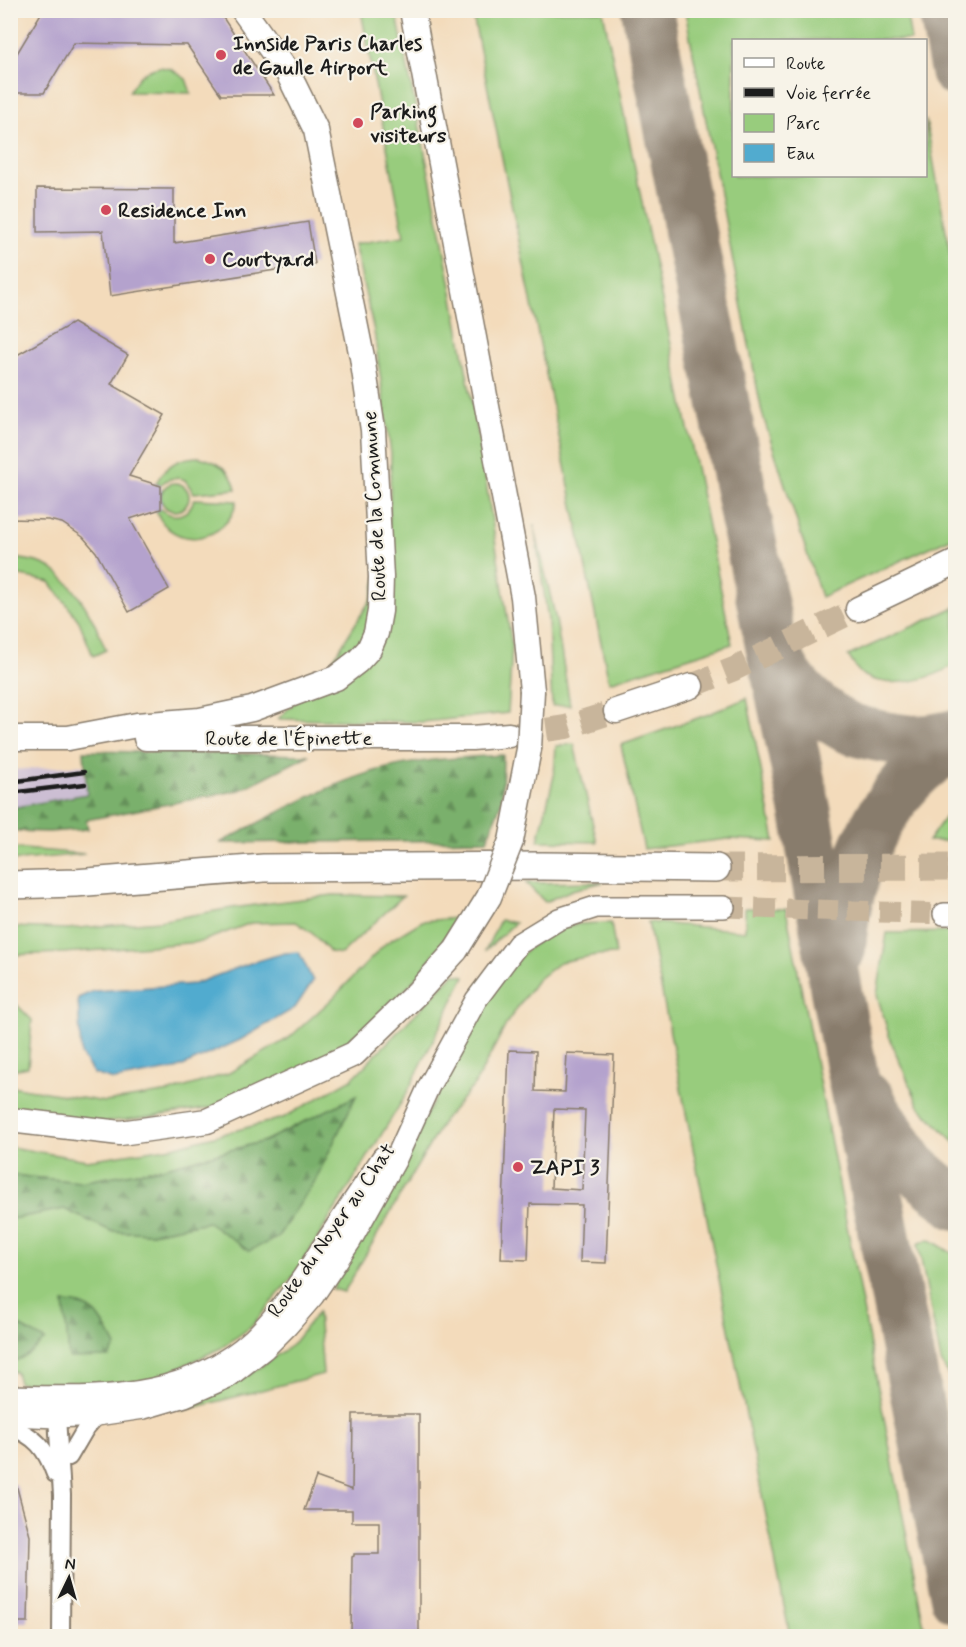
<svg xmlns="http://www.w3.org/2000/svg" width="966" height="1647" font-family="Mynerve,sans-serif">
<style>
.industrial{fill:#ccbed3}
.green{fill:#98cc7d;stroke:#5a744c;stroke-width:1.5}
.forest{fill:url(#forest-firs);stroke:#4b6644;stroke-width:1.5}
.water{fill:#51abcf;stroke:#366476;stroke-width:1.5}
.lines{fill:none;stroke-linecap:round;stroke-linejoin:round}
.taxiway{stroke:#887c6c;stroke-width:52}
.building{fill:#b4a2cd;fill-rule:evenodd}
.tertiary-tunnel{stroke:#c8b59b;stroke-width:21;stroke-dasharray:21 10;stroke-linecap:butt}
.secondary-tunnel{stroke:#c8b59b;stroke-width:24;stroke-dasharray:24 12;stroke-linecap:butt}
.primary-tunnel{stroke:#c8b59b;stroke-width:27;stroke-dasharray:27 14;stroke-linecap:butt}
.minor-casing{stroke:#887c6c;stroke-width:20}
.tertiary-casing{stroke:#887c6c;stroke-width:24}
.secondary-casing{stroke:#887c6c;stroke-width:27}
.primary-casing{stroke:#887c6c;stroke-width:30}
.minor{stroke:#fff;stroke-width:16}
.tertiary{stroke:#fff;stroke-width:21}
.secondary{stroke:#fff;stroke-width:24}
.primary{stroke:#fff;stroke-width:27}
.rail{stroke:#1c1c1c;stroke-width:4.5}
.secondary-bridge-casing{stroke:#887c6c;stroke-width:27;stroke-linecap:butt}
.secondary-bridge{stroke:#fff;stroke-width:24}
.poi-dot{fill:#d1495b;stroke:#f7f3e8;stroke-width:2}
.labels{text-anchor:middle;stroke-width:4.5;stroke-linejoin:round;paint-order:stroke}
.poi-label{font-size:21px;font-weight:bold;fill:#1c1c1c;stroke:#f7f3e8;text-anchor:start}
.street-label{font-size:21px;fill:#1c1c1c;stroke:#f7f3e8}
</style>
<defs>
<pattern id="forest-firs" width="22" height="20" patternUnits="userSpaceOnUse" patternTransform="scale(1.5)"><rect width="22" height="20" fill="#7ab06c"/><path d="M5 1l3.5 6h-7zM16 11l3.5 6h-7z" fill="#638e58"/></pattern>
</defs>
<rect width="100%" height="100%" fill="#f7f3e8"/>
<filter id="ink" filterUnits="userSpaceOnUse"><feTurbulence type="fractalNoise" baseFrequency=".0167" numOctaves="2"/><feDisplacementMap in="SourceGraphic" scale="12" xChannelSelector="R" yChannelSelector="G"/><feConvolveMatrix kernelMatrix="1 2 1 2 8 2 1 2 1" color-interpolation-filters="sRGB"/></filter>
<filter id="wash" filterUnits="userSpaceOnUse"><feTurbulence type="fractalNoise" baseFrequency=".008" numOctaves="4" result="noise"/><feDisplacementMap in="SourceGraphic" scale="24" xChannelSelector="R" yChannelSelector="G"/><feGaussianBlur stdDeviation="1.35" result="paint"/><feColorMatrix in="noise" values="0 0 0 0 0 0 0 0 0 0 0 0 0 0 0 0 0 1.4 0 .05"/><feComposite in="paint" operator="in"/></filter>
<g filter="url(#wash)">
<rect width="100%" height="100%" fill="#f3dbbb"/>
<polygon class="industrial" points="83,765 87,794 11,808 11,770"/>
<g class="green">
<polygon points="361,11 396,11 441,232 480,445 512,646 508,713 423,722 278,719 326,671 371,599 389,533 391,454 374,331 354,244 404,236"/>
<polygon points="472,11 603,11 732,644 609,682"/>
<polygon points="685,11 906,11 911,40 734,40 734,176 926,176 926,120 955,281 955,536 821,597 762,413"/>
<path d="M160,67l11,2 15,10 5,14 -62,-1c8,-15 14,-22 31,-25z"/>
<path d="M199,457c18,4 33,13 37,32l-42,4 -9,-13c-9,-4 -17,-2 -25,5l-4,-2c9,-17 23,-26 43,-26z"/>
<circle cx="175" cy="497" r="14"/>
<path d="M194,499l43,2c-9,41 -64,52 -81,10l5,-2c13,11 28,7 33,-10z"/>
<polygon points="534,525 556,620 570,705 552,706 548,620"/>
<path d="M11,558c13,1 34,4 44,13 25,19 40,51 51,79l-13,6 -14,-35 -29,-39 -39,-8z"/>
<path d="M955,607v57c-23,16 -65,26 -92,11 -6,-3 -10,-13 -15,-19z"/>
<polygon points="747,698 775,841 728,839 644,849 621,745 709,714"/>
<polygon points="574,744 597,842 538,841 554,776 556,746"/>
<polygon points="955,803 955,841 928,841"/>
<polygon points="11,848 85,854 11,861"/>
<polygon points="604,882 572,890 545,902 526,883"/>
<polygon points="333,895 403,896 341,954 330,952 313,934 296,922 251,923 200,942 64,953 11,955 11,927 67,929 159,921 232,908"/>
<polygon points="745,908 786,909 926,1636 790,1636 648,922 745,931"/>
<polygon points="456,918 446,938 417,977 387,1009 347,1042 272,1087 212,1108 143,1118 92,1123 11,1113 10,1086 105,1102 170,1092 229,1073 289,1038 331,1000 386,943 422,921"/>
<polygon points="500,920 515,923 485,951"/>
<path d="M611,923l5,31 -20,1 -36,7 -23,18 -29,41 -33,63 -31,36 -100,172 -11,-3 164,-306c22,-28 40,-48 77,-58 11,-3 25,-1 37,-2z"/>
<polygon points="955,932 956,932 955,1143 919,1106 891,1042 877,995 887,933"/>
<polygon points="454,974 465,976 406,1095 296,1273 251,1327 221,1348 155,1379 114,1387 19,1383 16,1372 11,1372 11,1219 64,1209 111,1231 151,1233 208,1222 277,1238 315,1181 355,1097 265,1141 162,1168 80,1182 11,1175 10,1147 87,1160 173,1147 283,1118 352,1079"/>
<polygon points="11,999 32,1020 28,1067 11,1070"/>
<polygon points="929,1239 955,1255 955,1377 949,1376 941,1362 918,1244"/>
<polygon points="318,1312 323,1374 181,1411 248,1375 292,1345"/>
</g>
<g class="forest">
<polygon points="84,751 309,755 240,790 86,820 88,829 49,832 11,831 11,808 87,794"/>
<path d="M503,755l-1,45 -15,40 -267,3c50,-26 101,-56 155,-72 42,-12 85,-13 128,-16z"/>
<polygon points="356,1096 315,1181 277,1238 249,1251 208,1222 151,1233 111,1231 64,1209 11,1219 11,1175 80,1182 162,1168 265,1141"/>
<path d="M64,1303c32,0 38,17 52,43l-7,11 -40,1z"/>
<path d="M10,1321l35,19c-10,8 -21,21 -34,21z"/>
</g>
<polygon class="water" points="299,952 313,981 295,1008 240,1040 176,1069 114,1080 94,1074 81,1055 78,998 94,991 194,984 253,962 285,953"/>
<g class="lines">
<g class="taxiway">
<polyline points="647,10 768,631 806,813 836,991 956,1597"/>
<polyline points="944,10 956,71"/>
<path d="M778,657c10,29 39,53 65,68 15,9 68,18 86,15 9,-1 18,-3 27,-5"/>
<path d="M840,949c5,-76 45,-170 116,-204"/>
<polyline points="870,1100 875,1111 912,1166 956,1204"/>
</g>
</g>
<g id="blocks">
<g class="building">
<polygon points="43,10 218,10 274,95 221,95 187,45 74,43 44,93 10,93 10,65"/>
<polygon points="37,188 174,189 174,243 308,222 315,264 110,296 103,231 37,232"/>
<polygon points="73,323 128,355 111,384 165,415 129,476 161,486 161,509 130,519 169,589 129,612 96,552 83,537 62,523 48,520 10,519 10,359"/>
<path d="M509,1050l27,1 -1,40 30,1 2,-39 47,2 -8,208 -26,-1 2,-57 -52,-1 -2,56 -27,-1zM554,1109l31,1 -3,80 -31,-2z"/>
<polygon points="353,1414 419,1414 419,1636 351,1636 352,1557 354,1556 354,1554 379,1554 379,1522 352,1522 352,1510 304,1510 316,1477 352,1490"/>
<polygon points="10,1484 16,1484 30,1536 28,1622 10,1622"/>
</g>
</g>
</g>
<g filter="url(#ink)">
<use href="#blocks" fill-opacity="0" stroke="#887c6c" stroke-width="1.5"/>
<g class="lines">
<polyline class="tertiary-tunnel" points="724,907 944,914"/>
<g class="secondary-tunnel">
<polyline points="691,686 734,669 858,609"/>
<polyline points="511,735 566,727 616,711"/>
</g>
<polyline class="primary-tunnel" points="716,868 956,867"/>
<g class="minor-casing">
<g id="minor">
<polyline points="58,1408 57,1417 62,1495 61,1636"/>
<path d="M10,1427c26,9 36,22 45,47"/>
<polyline points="69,1457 86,1428 97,1415"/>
</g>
</g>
<g class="tertiary-casing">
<g id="tertiary">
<polyline points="944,914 956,914"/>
<path d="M10,1396c47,1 96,3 142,-7 36,-7 74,-25 101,-50 27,-26 49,-59 69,-91 20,-30 41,-61 61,-91"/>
<polyline points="10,1415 57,1417 97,1415 144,1408 185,1396 228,1377 264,1349 287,1326 313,1296 351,1240 395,1161 429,1086 476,1000 518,944 559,919 596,907 724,907"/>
</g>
</g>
<g class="secondary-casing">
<g id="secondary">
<polyline points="412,10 523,597 532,691"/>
<polyline points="858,609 956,562"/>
<polyline points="616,711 691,686"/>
<polyline points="10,738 68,738 137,725 200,720 252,709 336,678 358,661 369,649 376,633 380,611 381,577 373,430 362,357 316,130 288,73 243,10"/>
<polyline points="146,738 472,738 509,735"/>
<polyline points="511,841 529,749"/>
<polyline points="10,1120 120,1133 207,1121 354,1054 418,992 456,950"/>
</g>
</g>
<g class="primary-casing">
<polyline id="primary" points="10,885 75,883 264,868 543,866 716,868"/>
</g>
<use href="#minor" class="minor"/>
<use href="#tertiary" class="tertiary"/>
<use href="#secondary" class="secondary"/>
<use href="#primary" class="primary"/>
<g class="rail">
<polyline points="10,782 84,772"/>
<polyline points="10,793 85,784"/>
</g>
<g class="secondary-bridge-casing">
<g id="secondary-bridge">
<polyline points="529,749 532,691"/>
<polyline points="456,950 489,897 511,841"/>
</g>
</g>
<use href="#secondary-bridge" class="secondary-bridge"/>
</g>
</g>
<g class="poi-dot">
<circle cx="221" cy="55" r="6"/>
<circle cx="358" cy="123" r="6"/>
<circle cx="106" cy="210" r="6"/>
<circle cx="210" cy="259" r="6"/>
<circle cx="518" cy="1167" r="6"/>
</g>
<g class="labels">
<g class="poi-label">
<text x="233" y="50">Innside Paris Charles<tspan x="233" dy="24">de Gaulle Airport</tspan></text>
<text x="370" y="118">Parking<tspan x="370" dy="24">visiteurs</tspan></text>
<text x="118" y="217">Residence Inn</text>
<text x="222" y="266">Courtyard</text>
<text x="530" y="1174">ZAPI 3</text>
</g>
<g class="street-label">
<text transform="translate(374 506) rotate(-93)" y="7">Route de la Commune</text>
<text x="289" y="745">Route de l'Épinette</text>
<text transform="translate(331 1230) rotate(-55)" y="7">Route du Noyer au Chat</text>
</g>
</g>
<rect width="966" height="1647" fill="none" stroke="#f7f3e8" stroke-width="36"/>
<rect x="732" y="39" width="195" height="138" fill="#f7f3e8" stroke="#9f9d96" stroke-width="1.5"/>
<rect x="744" y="58" width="30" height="9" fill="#ffffff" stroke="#9f9d96" stroke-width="1.5"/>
<text x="786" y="69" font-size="18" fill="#1c1c1c">Route</text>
<rect x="744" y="88" width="30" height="9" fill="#1c1c1c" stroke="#9f9d96" stroke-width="1.5"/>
<text x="786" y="99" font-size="18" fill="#1c1c1c">Voie ferrée</text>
<rect x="744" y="114" width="30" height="18" fill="#98cc7d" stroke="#9f9d96" stroke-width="1.5"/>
<text x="786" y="129" font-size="18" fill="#1c1c1c">Parc</text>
<rect x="744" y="144" width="30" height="18" fill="#51abcf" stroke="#9f9d96" stroke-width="1.5"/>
<text x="786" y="159" font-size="18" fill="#1c1c1c">Eau</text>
<g transform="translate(69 1578) rotate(5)" stroke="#f7f3e8" stroke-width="4.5" paint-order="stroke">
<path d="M0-4.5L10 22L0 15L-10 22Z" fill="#1c1c1c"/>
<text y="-9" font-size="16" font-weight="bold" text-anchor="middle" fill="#1c1c1c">N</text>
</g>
</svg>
